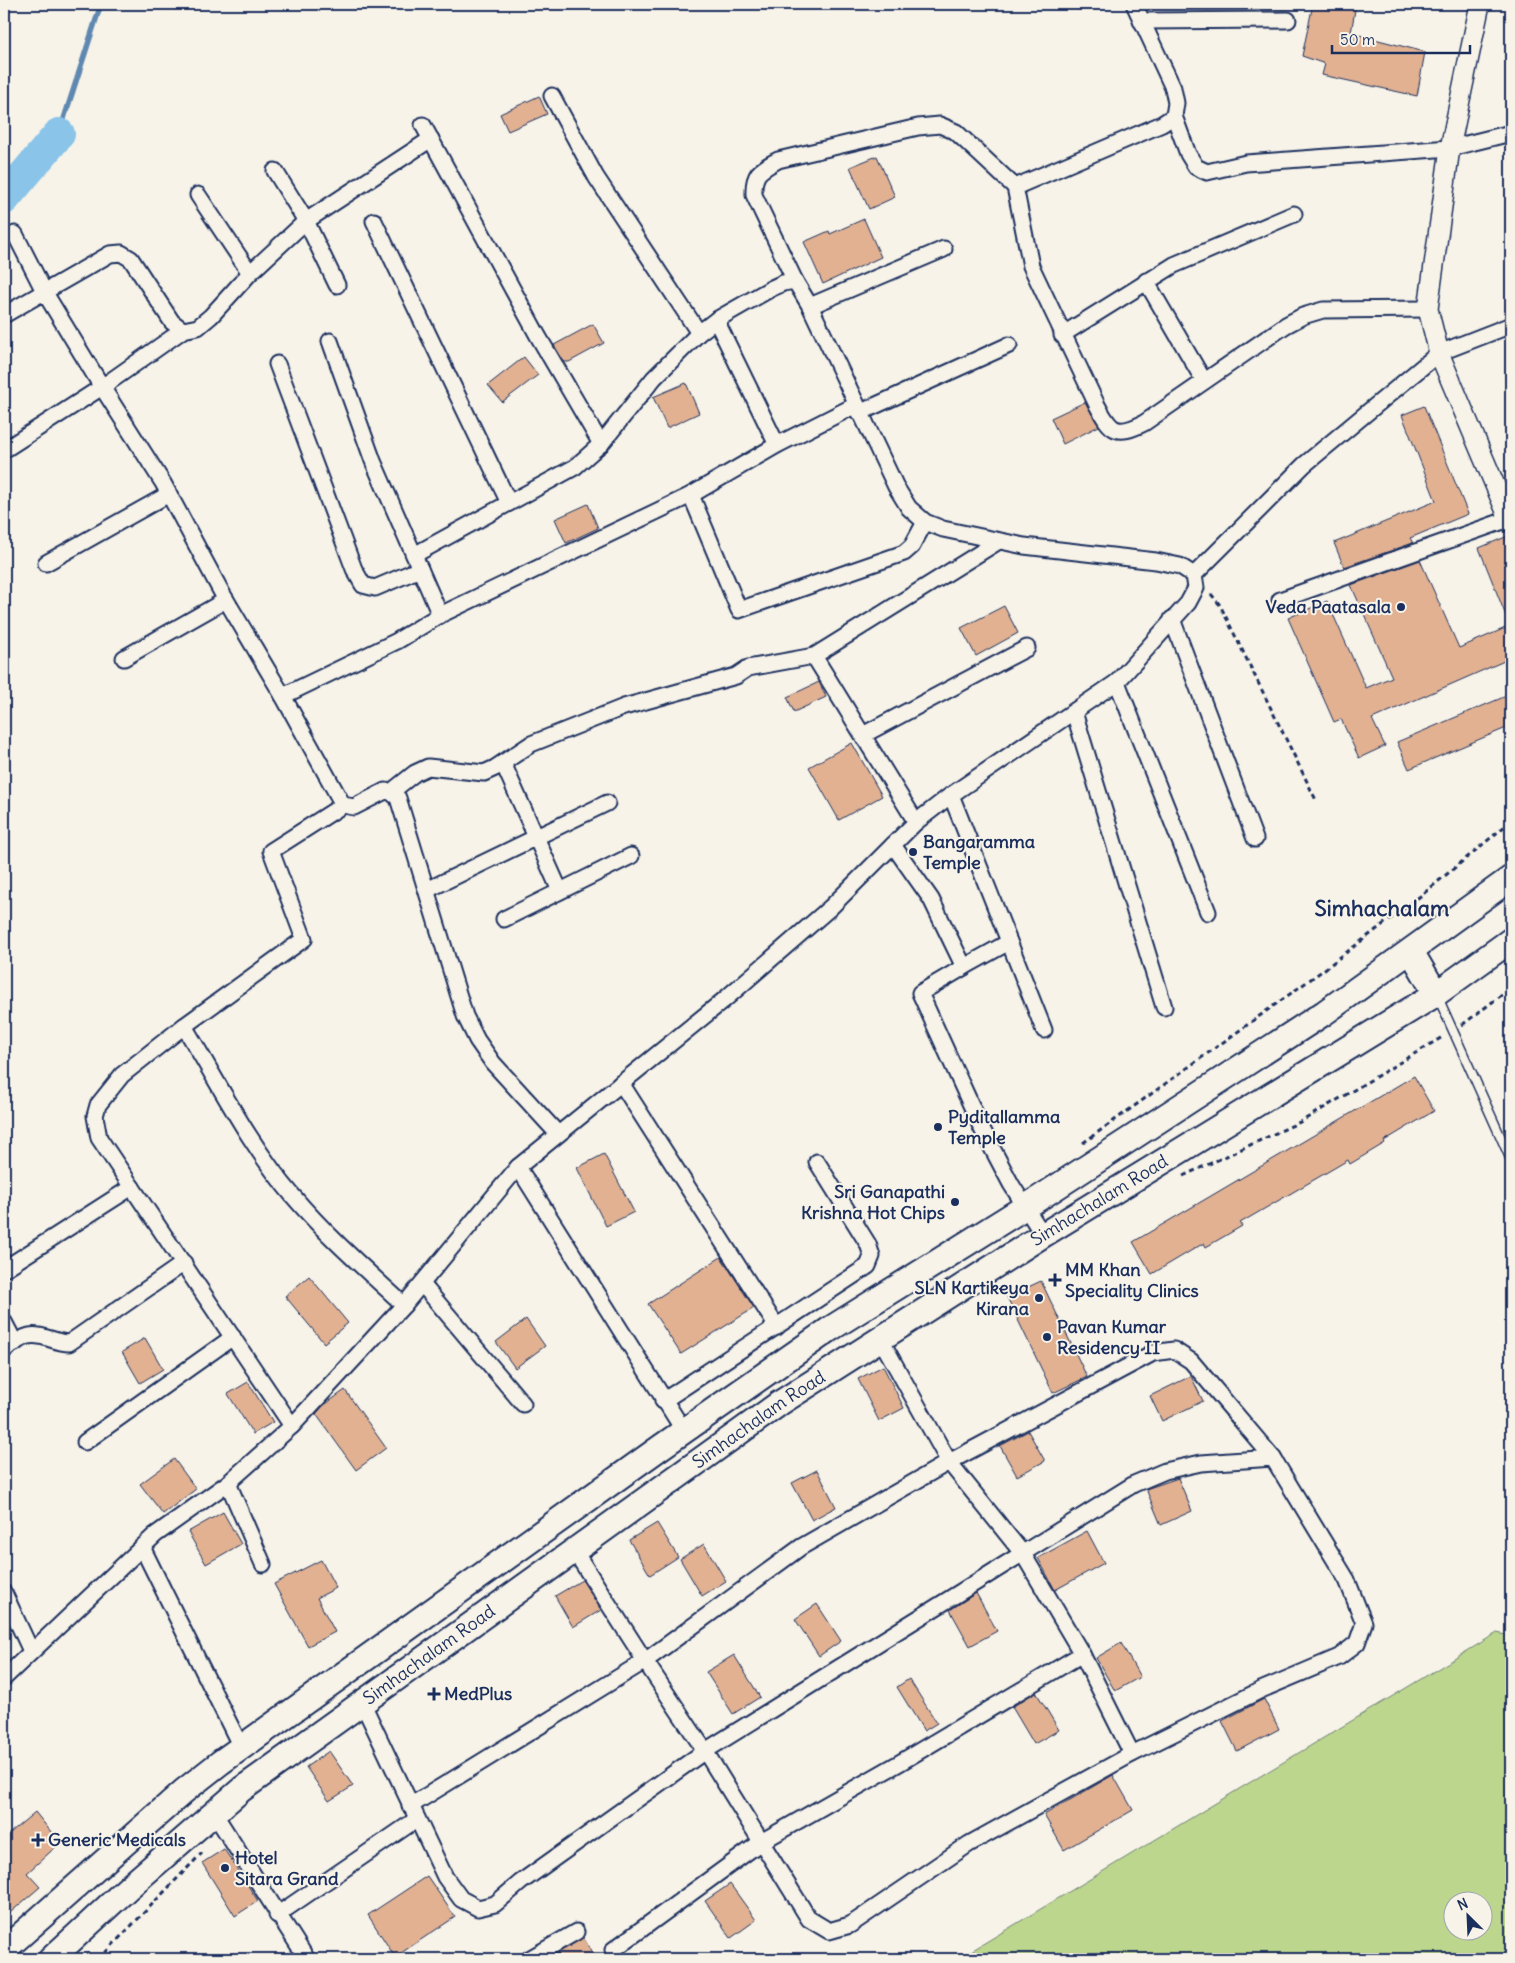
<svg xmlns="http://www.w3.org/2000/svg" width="1515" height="1963" font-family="Delius,sans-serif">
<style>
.green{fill:#bdd68d;stroke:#6c8276;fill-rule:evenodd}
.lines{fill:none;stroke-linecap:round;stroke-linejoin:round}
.stream{stroke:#5e88b1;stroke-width:5.5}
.river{stroke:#8ac4e9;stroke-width:32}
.building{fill:#e1b192;stroke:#1b2f5e}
.service-casing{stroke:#1b2f5e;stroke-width:11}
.minor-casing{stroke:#1b2f5e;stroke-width:19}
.tertiary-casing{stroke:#1b2f5e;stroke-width:22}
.primary-casing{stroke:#1b2f5e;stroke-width:28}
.path{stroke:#1b2f5e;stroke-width:3;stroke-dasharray:5 4;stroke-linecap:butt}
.service{stroke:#f7f3e8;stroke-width:8}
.minor{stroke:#f7f3e8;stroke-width:15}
.tertiary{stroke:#f7f3e8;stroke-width:19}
.primary{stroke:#f7f3e8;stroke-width:24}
.poi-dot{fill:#1b2f5e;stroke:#f7f3e8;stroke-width:2}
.labels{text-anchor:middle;stroke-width:4;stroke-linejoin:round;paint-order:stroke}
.poi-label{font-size:18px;font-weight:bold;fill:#1b2f5e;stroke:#f7f3e8;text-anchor:start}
.street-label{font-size:18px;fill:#1b2f5e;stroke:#f7f3e8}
.district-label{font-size:22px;font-weight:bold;fill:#1b2f5e;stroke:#f7f3e8}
</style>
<rect width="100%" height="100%" fill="#f7f3e8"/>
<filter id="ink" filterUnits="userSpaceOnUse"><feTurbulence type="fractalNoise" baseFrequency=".02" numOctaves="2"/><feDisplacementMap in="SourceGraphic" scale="10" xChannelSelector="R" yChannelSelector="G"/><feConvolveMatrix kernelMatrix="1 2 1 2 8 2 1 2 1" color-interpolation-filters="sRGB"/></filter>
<g filter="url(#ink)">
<path class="green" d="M1497,1633l14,3v323h-553zM1452,1900h30v30h-30z"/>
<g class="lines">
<polyline class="stream" points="59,134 101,4"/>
<polyline class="river" points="4,199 59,134"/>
</g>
<g class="building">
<polygon points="1313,4 1356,4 1351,33 1425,52 1417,96 1322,75 1325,64 1302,56"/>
<polygon points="539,96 547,114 508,131 500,114"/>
<polygon points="877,156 895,197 869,209 850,167"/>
<polygon points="864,219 881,257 823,284 804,242 829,231 830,234"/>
<polygon points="593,324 604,343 569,362 564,362 554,345"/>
<polygon points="524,357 538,375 502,402 488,385"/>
<polygon points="686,383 699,413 667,428 653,397"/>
<polygon points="1085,402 1099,426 1063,444 1051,418"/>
<polygon points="1424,406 1468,514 1410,538 1413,543 1344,567 1334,543 1436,501 1402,415"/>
<polygon points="588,504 598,528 566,543 555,519"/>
<polygon points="1508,536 1511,544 1511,658 1372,719 1385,746 1359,758 1341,719 1334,722 1288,618 1327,601 1366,688 1392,677 1351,585 1420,560 1459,648 1510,626 1479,548"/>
<polygon points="1004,606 1018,633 976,656 961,628"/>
<polygon points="819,682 826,697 794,712 787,697"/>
<polygon points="1511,694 1511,726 1409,769 1397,742"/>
<polygon points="852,743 882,796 839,820 809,767"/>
<polygon points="1414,1076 1434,1111 1384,1141 1385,1143 1350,1164 1348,1160 1240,1223 1242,1226 1206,1247 1204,1243 1152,1274 1133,1242"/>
<polygon points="604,1154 634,1212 606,1226 577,1168"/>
<polygon points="721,1257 754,1308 681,1354 648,1304"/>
<polygon points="309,1276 348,1323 324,1343 285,1296"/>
<polygon points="1041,1281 1087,1377 1053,1393 1007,1297"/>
<polygon points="526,1319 545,1346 515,1368 496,1342"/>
<polygon points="145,1338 163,1369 140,1383 122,1352"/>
<polygon points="883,1366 904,1408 879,1421 858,1379"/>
<polygon points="1191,1376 1203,1401 1162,1421 1150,1396"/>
<polygon points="248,1382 273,1422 253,1434 228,1394"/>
<polygon points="345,1390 386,1448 356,1470 316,1414 323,1406"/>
<polygon points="1028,1431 1045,1461 1017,1476 1000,1446"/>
<polygon points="174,1459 196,1489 163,1514 140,1484"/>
<polygon points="817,1470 836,1507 812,1520 792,1483"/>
<polygon points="1178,1478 1192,1511 1161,1525 1146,1489"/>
<polygon points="223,1512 241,1544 206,1564 188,1532"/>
<polygon points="657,1523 678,1557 650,1575 629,1540"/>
<polygon points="1087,1531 1104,1563 1055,1590 1038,1558"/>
<polygon points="704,1544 726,1581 702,1596 680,1559"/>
<polygon points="321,1560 336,1588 317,1598 335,1632 308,1646 274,1584"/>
<polygon points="582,1580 601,1610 573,1627 555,1596"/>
<polygon points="976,1593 997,1631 970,1646 950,1610"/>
<polygon points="817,1604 841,1641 819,1656 795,1619"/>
<polygon points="1121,1643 1140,1677 1115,1691 1096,1658"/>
<polygon points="734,1655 760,1697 733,1714 706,1672"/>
<polygon points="909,1679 937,1723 924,1731 897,1687"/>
<polygon points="1036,1692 1059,1730 1034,1744 1012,1707"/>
<polygon points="1264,1699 1279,1729 1237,1751 1222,1721"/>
<polygon points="329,1751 353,1786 329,1801 306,1767"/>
<polygon points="1113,1775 1133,1810 1064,1850 1044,1815"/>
<polygon points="35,1812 60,1843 27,1873 40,1887 4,1918 4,1838"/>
<polygon points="224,1849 258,1901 235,1916 202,1863"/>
<polygon points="427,1876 455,1917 395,1957 368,1915"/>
<polygon points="730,1884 756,1920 731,1938 705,1901"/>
<polygon points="583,1937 596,1959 561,1959 558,1953"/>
</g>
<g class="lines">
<g class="service-casing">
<polyline id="service" points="1437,995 1511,1160"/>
</g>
<g class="minor-casing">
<g id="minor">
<polyline points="1141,21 1288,20"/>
<polyline points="552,96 596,177 699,333"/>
<polyline points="1174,116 1188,154 1196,167 1207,172 1246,163 1450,148 1511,133"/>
<polyline points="423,125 538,336 601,444"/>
<polyline points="275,171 306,221 337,285"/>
<polyline points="1015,187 1162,124 1174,116 1176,103 1173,88 1134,4"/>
<polyline points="198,195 250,273"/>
<polyline points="374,221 509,503"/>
<polyline points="15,234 45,293 102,387 163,483 222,593 283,696"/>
<path d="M795,281l-41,-86c-1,-22 6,-25 24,-35l140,-33 22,-2 16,7 59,55 16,79 66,139c14,26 19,32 47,18l142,-98 17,-9 20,-6 105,-1"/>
<polyline points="1146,281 1204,381"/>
<polyline points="810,306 944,249"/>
<polyline points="4,315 110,254 121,253 131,259 172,322 183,330 198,327 211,316 250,273 306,221 431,139"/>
<polyline points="716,320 777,445"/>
<polyline points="1062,335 1174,265 1294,214"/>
<polyline points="330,341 373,461 414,555"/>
<polyline points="277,364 354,569 363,585 375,588 420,569"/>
<polyline points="859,413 1009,345"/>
<polyline points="4,450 102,387 183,330"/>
<polyline points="691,495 739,610 904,553 912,546 925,522"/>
<polyline points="46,563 169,494"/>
<polyline points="1194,575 1304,465 1439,353 1511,325"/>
<polyline points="1280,600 1509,519"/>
<polyline points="440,615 691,495 777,445 856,405"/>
<polyline points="1172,619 1255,839"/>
<polyline points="814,656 916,822"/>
<polyline points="124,658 226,600"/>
<polyline points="1117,682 1208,912"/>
<polyline points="1074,712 1164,1007"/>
<polyline points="863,735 1027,648"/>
<polyline points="503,763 560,891"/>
<polyline points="391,792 415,773 428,767 484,773 495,768 531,744 624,707 736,676 748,668 814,656 999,541"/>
<polyline points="951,795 1044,1030"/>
<polyline points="893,845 931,899 964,967 920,993 982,1129 1011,1184 1043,1235"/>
<polyline points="427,890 607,803"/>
<polyline points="504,919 631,856"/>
<polyline points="964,967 1009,942"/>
<path d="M184,1026c34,56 66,120 109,170 33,39 73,74 111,109"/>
<polyline points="621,1083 777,1327"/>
<polyline points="518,1167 684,1431"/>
<polyline points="4,1269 132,1187"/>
<polyline points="422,1284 523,1404"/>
<polyline points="4,1322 15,1343"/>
<path d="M4,1350c7,-5 16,-12 25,-14 13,-3 26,7 40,7l115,-80"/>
<polyline points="663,1401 868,1266 872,1256 868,1244 817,1162"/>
<polyline points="292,1426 99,1138 95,1116 98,1105 122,1075 184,1026 304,939 271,851 343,805"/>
<polyline points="85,1442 233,1337"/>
<polyline points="228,1483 263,1564"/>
<polyline points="142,1547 241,1747"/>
<polyline points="574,1550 645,1661 801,1547 949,1462 1153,1353 1174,1350 1191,1361 1273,1458"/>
<polyline points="4,1593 31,1651"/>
<polyline points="4,1678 155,1535 228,1483 292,1426 404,1305 518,1167 724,1000 831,907 916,822 951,795 1117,682 1188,603 1196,588 1194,575 1180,566 1156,561 1024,546 943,529 925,522 909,508 896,487 810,306 795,281 783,283 772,288 716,320 699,333 654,378 601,444 575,467 414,555 440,615 397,641 283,696 343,805 354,807 385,791 391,792 398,798 465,1016 477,1040 493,1063 558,1134"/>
<polyline points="362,1702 445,1877 461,1899 478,1908 495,1904 521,1882 705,1751 809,1919 829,1931 850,1925 969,1844 1132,1754 1082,1654 1023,1554 949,1462 880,1338"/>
<polyline points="410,1806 645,1661 705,1751 1134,1484 1165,1471 1201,1463 1273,1458 1347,1580 1364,1623 1357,1643 1339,1657 1261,1690 1132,1754"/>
<polyline points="214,1813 307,1959"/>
<polyline points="277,1915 417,1819"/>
<polyline points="613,1950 761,1842 901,1762 1082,1654"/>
<polyline points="529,1959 576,1932"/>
</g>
</g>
<g class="tertiary-casing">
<polyline id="tertiary" points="1480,4 1450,148 1428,309 1439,353 1511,523"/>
</g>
<g class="primary-casing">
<g id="primary">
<polyline points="1411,951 1436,994"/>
<polyline points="4,1950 184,1791 221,1762 661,1447 830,1329 1038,1199 1324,1013 1511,878"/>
<path id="s1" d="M51,1959l78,-72 113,-98 538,-386 263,-168 393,-241 75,-54"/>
</g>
</g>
<g class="path">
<polyline points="1211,594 1220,605 1316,800"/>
<polyline points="1462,1025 1511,988"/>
<polyline points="1083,1143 1322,971 1423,894 1511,821"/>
<polyline points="1183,1176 1302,1121 1444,1036"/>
<polyline points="99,1959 202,1853"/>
</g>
<use href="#service" class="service"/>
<use href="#minor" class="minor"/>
<use href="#tertiary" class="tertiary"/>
<use href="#primary" class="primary"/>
</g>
</g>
<g class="poi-dot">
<circle cx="1401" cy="607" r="5"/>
<circle cx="913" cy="852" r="5"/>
<circle cx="938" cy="1127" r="5"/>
<circle cx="955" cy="1202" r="5"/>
<path d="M1052.5 1272.5h5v5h5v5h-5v5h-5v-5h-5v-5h5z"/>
<circle cx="1039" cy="1298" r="5"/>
<circle cx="1047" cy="1337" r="5"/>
<path d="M431.5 1686.5h5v5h5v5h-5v5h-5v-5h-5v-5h5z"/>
<path d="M35.5 1832.5h5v5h5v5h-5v5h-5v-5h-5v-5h5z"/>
<circle cx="225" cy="1868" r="5"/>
</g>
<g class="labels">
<g class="poi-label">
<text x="1391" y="613" text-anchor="end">Veda Paatasala</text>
<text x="923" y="848">Bangaramma<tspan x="923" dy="21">Temple</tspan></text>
<text x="948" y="1123">Pyditallamma<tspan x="948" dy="21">Temple</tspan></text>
<text x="945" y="1198" text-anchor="end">Sri Ganapathi<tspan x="945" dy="21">Krishna Hot Chips</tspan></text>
<text x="1065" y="1276">MM Khan<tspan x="1065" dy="21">Speciality Clinics</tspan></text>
<text x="1029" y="1294" text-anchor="end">SLN Kartikeya<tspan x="1029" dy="21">Kirana</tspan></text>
<text x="1057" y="1333">Pavan Kumar<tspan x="1057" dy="21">Residency II</tspan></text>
<text x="444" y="1700">MedPlus</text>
<text x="48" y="1846">Generic Medicals</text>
<text x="235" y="1864">Hotel<tspan x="235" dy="21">Sitara Grand</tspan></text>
</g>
<g class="street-label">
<text dy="6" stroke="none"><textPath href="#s1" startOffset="1296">Simhachalam Road</textPath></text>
<text dy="6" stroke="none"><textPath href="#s1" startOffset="891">Simhachalam Road</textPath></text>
<text dy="6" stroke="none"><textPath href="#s1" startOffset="486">Simhachalam Road</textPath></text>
</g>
<g class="district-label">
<text x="1382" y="916">Simhachalam</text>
</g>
</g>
<rect width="1515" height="1963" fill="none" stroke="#f7f3e8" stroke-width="20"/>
<rect x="10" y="10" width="1495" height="1943" fill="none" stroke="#1b2f5e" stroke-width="2" filter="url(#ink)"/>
<g transform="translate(1468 1916) rotate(336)"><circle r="24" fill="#f7f3e8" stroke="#9fa5b1"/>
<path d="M0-4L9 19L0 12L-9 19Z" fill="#1b2f5e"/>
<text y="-8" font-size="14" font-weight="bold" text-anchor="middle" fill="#1b2f5e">N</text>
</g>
<path d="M1332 45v8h138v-8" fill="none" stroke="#1b2f5e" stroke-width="2.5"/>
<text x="1340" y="45" font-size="15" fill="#1b2f5e" stroke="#f7f3e8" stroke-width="4" paint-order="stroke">50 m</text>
</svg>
